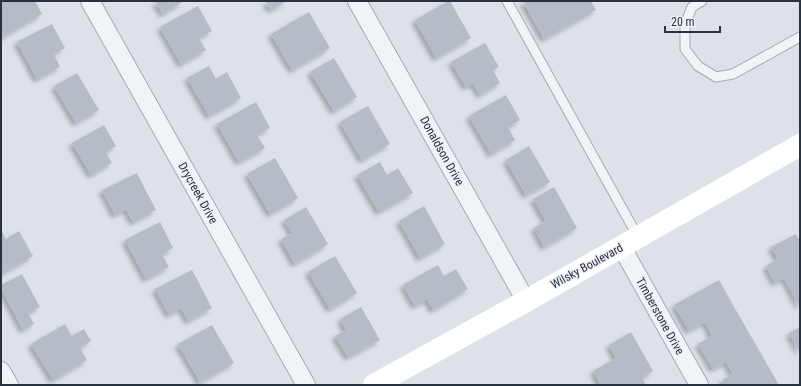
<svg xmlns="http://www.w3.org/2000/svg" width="801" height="386" font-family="'Roboto Condensed',sans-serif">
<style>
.building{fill:#b5bcc5;filter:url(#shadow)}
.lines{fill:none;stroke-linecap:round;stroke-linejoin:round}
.service-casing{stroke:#a3a9b2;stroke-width:11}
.minor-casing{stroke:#a3a9b2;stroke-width:20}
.service{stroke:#f1f3f6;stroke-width:9}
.minor{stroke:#f1f3f6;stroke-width:18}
.secondary{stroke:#fff;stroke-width:22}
.labels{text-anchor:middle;stroke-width:3;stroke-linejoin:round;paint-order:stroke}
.street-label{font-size:12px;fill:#273140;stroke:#eef1f6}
</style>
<defs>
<filter id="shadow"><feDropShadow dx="-3.5" dy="3.5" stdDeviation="2" flood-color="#0004"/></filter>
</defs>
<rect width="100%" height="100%" fill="#dee2e8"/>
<g class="building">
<polygon points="1,1 35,1 42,14 1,38"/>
<polygon points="155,1 184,1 163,14"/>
<polygon points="265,1 287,1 271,10"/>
<polygon points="448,1 450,1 471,38 436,58 415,20"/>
<polygon points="523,1 591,1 596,10 544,39"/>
<polygon points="198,6 212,31 199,38 206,50 181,64 160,27"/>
<polygon points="309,12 330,48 292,70 271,34"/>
<polygon points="52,24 65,48 54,54 60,67 37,79 17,42"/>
<polygon points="485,43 499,67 493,70 500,83 480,95 473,83 466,87 451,62"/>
<polygon points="334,58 357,97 334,111 310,72"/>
<polygon points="209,66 216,79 227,72 241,98 209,116 187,78"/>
<polygon points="77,73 99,110 76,123 54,86"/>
<polygon points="506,95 520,120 508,127 515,140 491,154 469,116"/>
<polygon points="256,102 270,128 257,135 265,148 239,162 217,124"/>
<polygon points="368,106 390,144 362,160 340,122"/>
<polygon points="104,125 116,146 106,152 112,163 91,175 72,143"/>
<polygon points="529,146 550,182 526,195 506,160"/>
<polygon points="275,158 298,198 270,214 247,174"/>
<polygon points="380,162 387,175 398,168 413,193 379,212 357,175"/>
<polygon points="137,173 156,210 133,222 126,209 115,215 102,190"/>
<polygon points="554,187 577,228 544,247 534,228 546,221 533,199"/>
<polygon points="424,206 445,244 420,258 399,221"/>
<polygon points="306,207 328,244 295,264 281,239 292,233 284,220"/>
<polygon points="160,222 173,248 162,254 169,267 146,279 125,240"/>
<polygon points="1,229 6,239 19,231 33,256 1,274"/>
<polygon points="796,234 800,241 800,308 784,278 775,283 766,266 778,259 771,247"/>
<polygon points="335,256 357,293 330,309 308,272"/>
<polygon points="438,265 444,276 456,269 468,289 433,310 427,299 415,306 403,285"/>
<polygon points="192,270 212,308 188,321 181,308 169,315 155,289"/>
<polygon points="22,274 40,307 28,313 34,324 23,330 1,288 1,285"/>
<polygon points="719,280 737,312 779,385 725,385 722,380 733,374 726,362 713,369 698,344 712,336 705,322 689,331 674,305"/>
<polygon points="361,307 380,340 348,357 335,336 346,330 340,319"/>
<polygon points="65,324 72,336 84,329 91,341 80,348 87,360 53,380 31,344"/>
<polygon points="212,325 234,363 200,382 178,344"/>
<polygon points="800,327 800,353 789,333"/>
<polygon points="631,332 653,371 642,378 646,385 601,385 593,371 616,358 609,345"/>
</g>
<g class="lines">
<g class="service-casing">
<g id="service">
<polyline points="507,1 638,237"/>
<polyline points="702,1 692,7 685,25 685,49 698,66 716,77 733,74 800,37"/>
</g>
</g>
<g class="minor-casing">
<g id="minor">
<polyline points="90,1 306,385"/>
<polyline points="357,1 526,301"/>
<polyline points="621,246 699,385"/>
<polyline points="1,371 9,385"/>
</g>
</g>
<use href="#service" class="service"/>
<use href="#minor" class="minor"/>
<polyline class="secondary" points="374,385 526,301 800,145"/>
</g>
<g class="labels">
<g class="street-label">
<text transform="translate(442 151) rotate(61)" y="4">Donaldson Drive</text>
<text transform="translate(198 193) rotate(61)" y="4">Drycreek Drive</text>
<text transform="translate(587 266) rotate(-29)" y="4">Wilsky Boulevard</text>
<text transform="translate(660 316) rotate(61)" y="4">Timberstone Drive</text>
</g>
</g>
<rect width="801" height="386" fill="none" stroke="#273140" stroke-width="4"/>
<path d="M665 26v6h55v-6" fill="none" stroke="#273140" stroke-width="2"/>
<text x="671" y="26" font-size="12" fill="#273140" stroke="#eef1f6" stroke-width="3" paint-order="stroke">20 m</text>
</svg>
